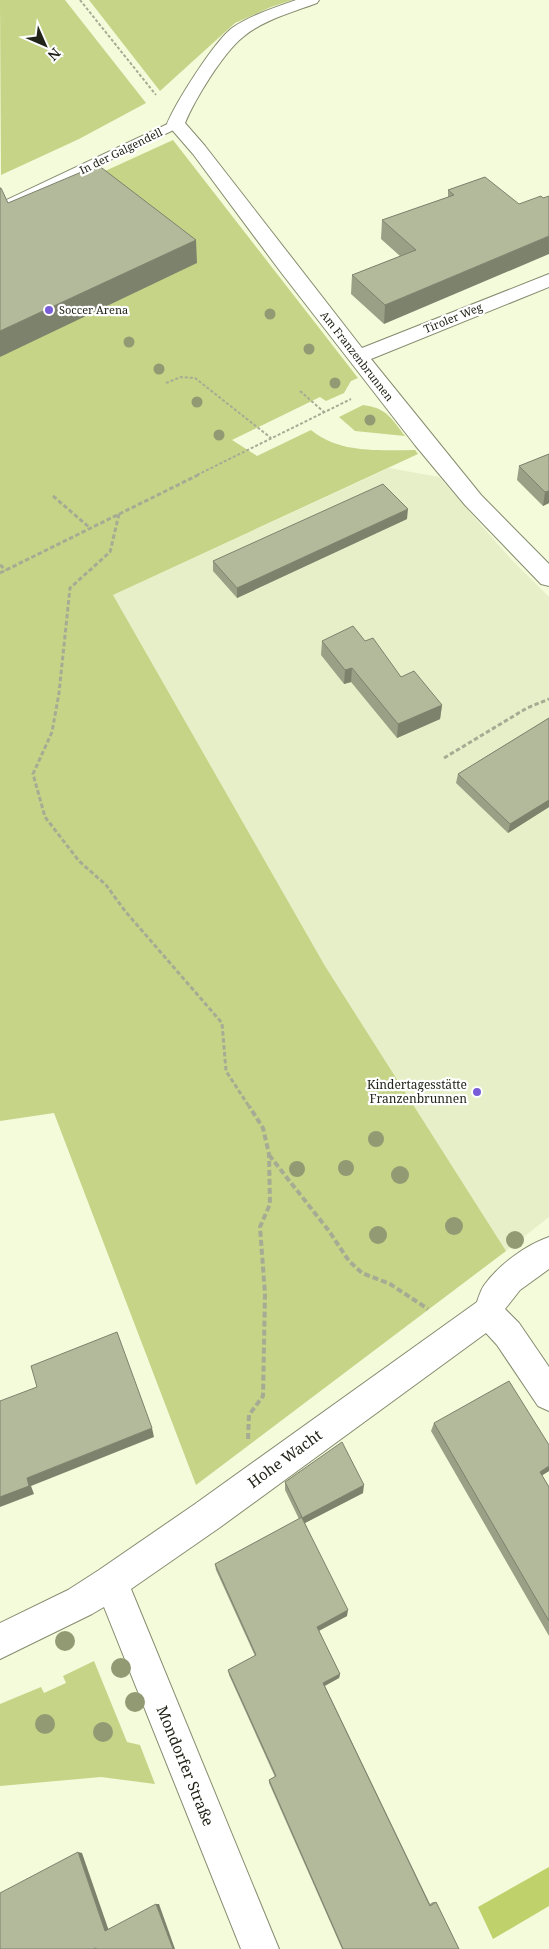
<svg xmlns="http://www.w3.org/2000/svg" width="549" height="1949" font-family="'Noto Serif',serif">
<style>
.built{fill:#e7efc8}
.green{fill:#c5d487}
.water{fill:#bfd16a}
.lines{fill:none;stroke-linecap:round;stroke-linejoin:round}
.lane-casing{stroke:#868c6f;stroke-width:2}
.street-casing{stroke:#868c6f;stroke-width:2}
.path-far2{stroke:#a6ac94;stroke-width:2;stroke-dasharray:3 2;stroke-linecap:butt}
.path-far1{stroke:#a6ac94;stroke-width:3;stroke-dasharray:4.5 2.5;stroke-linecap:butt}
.path{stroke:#a6ac94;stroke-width:4;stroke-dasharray:6 3;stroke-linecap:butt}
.lane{fill:#fff;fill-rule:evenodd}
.street{fill:#fff;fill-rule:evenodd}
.tree{fill:#929a74}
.wall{fill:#9aa086}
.shaded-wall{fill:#7d826d}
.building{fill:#b3ba9c;stroke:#7d826d}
.poi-dot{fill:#795cd7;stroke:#fff;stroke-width:2}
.labels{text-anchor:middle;stroke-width:4.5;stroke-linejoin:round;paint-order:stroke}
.far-street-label{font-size:11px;fill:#212418;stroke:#fff}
.far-poi-label{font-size:11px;fill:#212418;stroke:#fff;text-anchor:start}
.poi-label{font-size:12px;fill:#212418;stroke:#fff;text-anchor:end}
.near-street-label{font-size:15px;fill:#212418;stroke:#fff}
</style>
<rect width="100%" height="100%" fill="#f3fbdb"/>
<polygon class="built" points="389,468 439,477 509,557 549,597 549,1217 506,1251 325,966 113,595"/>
<g class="green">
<polygon points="0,0 65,0 146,103 79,139 1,175"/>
<polygon points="89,0 292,0 271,7 235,23 160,91"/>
<path d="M173,140l185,238 -7,3 -7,12 -18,8 -6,-4 -88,43 25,16 54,-26c29,24 69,20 104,20l3,4 -305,141 212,371 181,285 -310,234 -142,-372 -54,8v-902z"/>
<path d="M363,405c24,3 28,13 42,31l-50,-5 -16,-14z"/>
<polygon points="94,1661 127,1742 140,1745 155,1784 101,1777 0,1786 0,1704 41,1687 44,1693 66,1683 63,1676"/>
</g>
<polygon class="water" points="549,1867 549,1906 493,1939 478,1907"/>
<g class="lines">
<g class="lane-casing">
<polygon id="lane" points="176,120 182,124 180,127 0,212 0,203"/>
</g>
<g class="street-casing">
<g id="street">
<path d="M296,0h23l-2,3c-24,9 -54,17 -74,34 -20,16 -48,62 -58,86l20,23 157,202 187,-74v13l-178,72 110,136 68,69v22l-8,-2 -76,-79 -50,-60 -135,-174 -87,-117 -26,-30c9,-22 47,-82 65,-96 19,-13 42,-20 64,-28z"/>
<path d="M549,1237v32l-29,21 -15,19 14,14 30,44v44l-11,-5 -41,-61 -11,-12 -267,195 -88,61 148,360h-38l-137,-342 -12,7 -92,45v-36l68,-33 31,-20 96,-66 282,-202c2,-6 4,-13 8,-18 15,-20 41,-39 64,-47z"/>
</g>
</g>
<g class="path-far2">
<polyline points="80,0 156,95"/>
<polyline points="166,383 181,377 195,378 271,438"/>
<polyline points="300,391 324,412"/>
<polyline points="197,475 351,399"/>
</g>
<g class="path-far1">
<polyline points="53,496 90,528"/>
<polyline points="119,514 110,552 70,588 59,693 52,732 33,774 45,817 79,861 106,885 125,911 222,1023 226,1071 250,1108"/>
<polyline points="0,565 6,570"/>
<polyline points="0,573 200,474"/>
<polyline points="444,758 527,708 549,699"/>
</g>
<g class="path">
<polyline points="269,1155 329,1231 349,1261 362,1273 390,1284 428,1309"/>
<polyline points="248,1439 249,1415 263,1396 265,1294 260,1227 270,1204 269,1154 263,1128 249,1106"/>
</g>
<use href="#lane" class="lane"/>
<use href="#street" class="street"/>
</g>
<g class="tree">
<circle cx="270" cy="314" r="5.5"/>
<circle cx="129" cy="342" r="5.5"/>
<circle cx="309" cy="349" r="5.5"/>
<circle cx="159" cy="369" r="5.5"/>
<circle cx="335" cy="383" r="5.5"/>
<circle cx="197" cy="402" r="5.5"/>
<circle cx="370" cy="420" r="5.5"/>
<circle cx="219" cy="435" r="5.5"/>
<circle cx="376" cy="1139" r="8"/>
<circle cx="346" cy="1168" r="8"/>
<circle cx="297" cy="1169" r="8"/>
<circle cx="400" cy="1175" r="9"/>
<circle cx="454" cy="1226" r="9"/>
<circle cx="378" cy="1235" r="9"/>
<circle cx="515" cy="1240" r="9"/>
<circle cx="65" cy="1641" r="10"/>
<circle cx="121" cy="1668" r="10"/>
<circle cx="135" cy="1702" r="10"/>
<circle cx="45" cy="1724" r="10"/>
<circle cx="103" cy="1732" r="10"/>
</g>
<g class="wall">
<polygon points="485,177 384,324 351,294 352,275 400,256 381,239 382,220 448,197 448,190"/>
<polygon points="549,454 549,503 543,506 517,480 519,466"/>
<polygon points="407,519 237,598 213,571 213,561"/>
<polygon points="322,641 365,641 401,677 442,705 440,719 397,738 351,682 344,684 321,655"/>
<polygon points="549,718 549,807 508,833 456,783 458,774"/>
<polygon points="434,1423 549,1445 549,1471 542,1475 549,1487 549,1636 431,1431"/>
<polygon points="285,1482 363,1493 305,1523 347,1616 319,1631 340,1674 339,1678 325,1686 430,1904 433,1902 436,1902 459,1949 342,1949 269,1783 269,1780 275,1777 229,1675 228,1670 255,1656 216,1570 215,1564 299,1519 285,1490"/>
</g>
<g class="shaded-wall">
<polygon points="549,236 549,254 384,324 385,305"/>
<polygon points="196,240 197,263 0,357 0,331"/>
<polygon points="549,491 549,503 543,506 545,492"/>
<polygon points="408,509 407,519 237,598 237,588"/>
<polygon points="352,668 351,682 344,684 345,670"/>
<polygon points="442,705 440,719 397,738 398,724"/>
<polygon points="549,800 549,807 508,833 510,824"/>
<polygon points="152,1428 154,1437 31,1486 34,1494 0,1507 0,1497 27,1478"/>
<polygon points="549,1466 549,1471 535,1480 540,1472"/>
<polygon points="364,1485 363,1493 301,1525 302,1518"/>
<polygon points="348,1610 347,1616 316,1632 317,1627"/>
<polygon points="340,1674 339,1678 322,1687 323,1683"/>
<polygon points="78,1852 82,1853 109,1931 105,1931"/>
<polygon points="156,1904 159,1904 175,1949 173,1949"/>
</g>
<g class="building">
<polygon points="98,165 196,240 0,331 0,188 1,188 8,203"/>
<polygon points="485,177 519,204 541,196 543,198 549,196 549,236 385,305 352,275 416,250 382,220 454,195 448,190"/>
<polygon points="549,454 549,491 545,492 519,466"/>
<polygon points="383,484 408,509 237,588 213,561"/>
<polygon points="353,626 365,641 373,638 401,677 414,671 442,705 398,724 352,668 345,670 322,641"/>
<polygon points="549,718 549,800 510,824 458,774"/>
<polygon points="117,1332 152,1428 27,1478 29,1486 0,1497 0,1401 37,1387 31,1366"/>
<polygon points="509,1381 549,1445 549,1466 540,1472 549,1487 549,1621 434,1423"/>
<polygon points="342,1442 364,1485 302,1518 348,1610 317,1627 340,1674 323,1683 430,1906 436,1902 459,1949 343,1949 269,1780 276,1776 228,1670 256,1655 215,1564 302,1517 285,1482"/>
<polygon points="78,1852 105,1931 156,1904 173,1949 96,1949 96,1948 93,1949 0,1949 0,1893"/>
</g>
<g class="poi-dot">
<circle cx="49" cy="310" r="5"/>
<circle cx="477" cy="1092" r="5"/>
</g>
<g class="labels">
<g class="far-street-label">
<text transform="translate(121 151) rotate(-26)" y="4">In der Galgendell</text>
<text transform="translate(453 318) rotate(-22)" y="4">Tiroler Weg</text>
<text transform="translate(357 356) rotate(52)" y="4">Am Franzenbrunnen</text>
</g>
<g class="far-poi-label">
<text x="59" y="314">Soccer Arena</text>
</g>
<g class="poi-label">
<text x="467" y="1089">Kindertagesstätte<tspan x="467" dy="14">Franzenbrunnen</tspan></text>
</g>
<g class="near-street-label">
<text transform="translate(285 1459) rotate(-36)" y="5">Hohe Wacht</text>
<text transform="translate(185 1766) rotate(68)" y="5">Mondorfer Straße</text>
</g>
</g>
<g transform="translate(45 45) rotate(135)" stroke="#ffffff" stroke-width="4" paint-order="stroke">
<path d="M0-4L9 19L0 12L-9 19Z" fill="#212418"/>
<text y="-8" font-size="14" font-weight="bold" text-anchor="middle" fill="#212418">N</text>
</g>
</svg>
